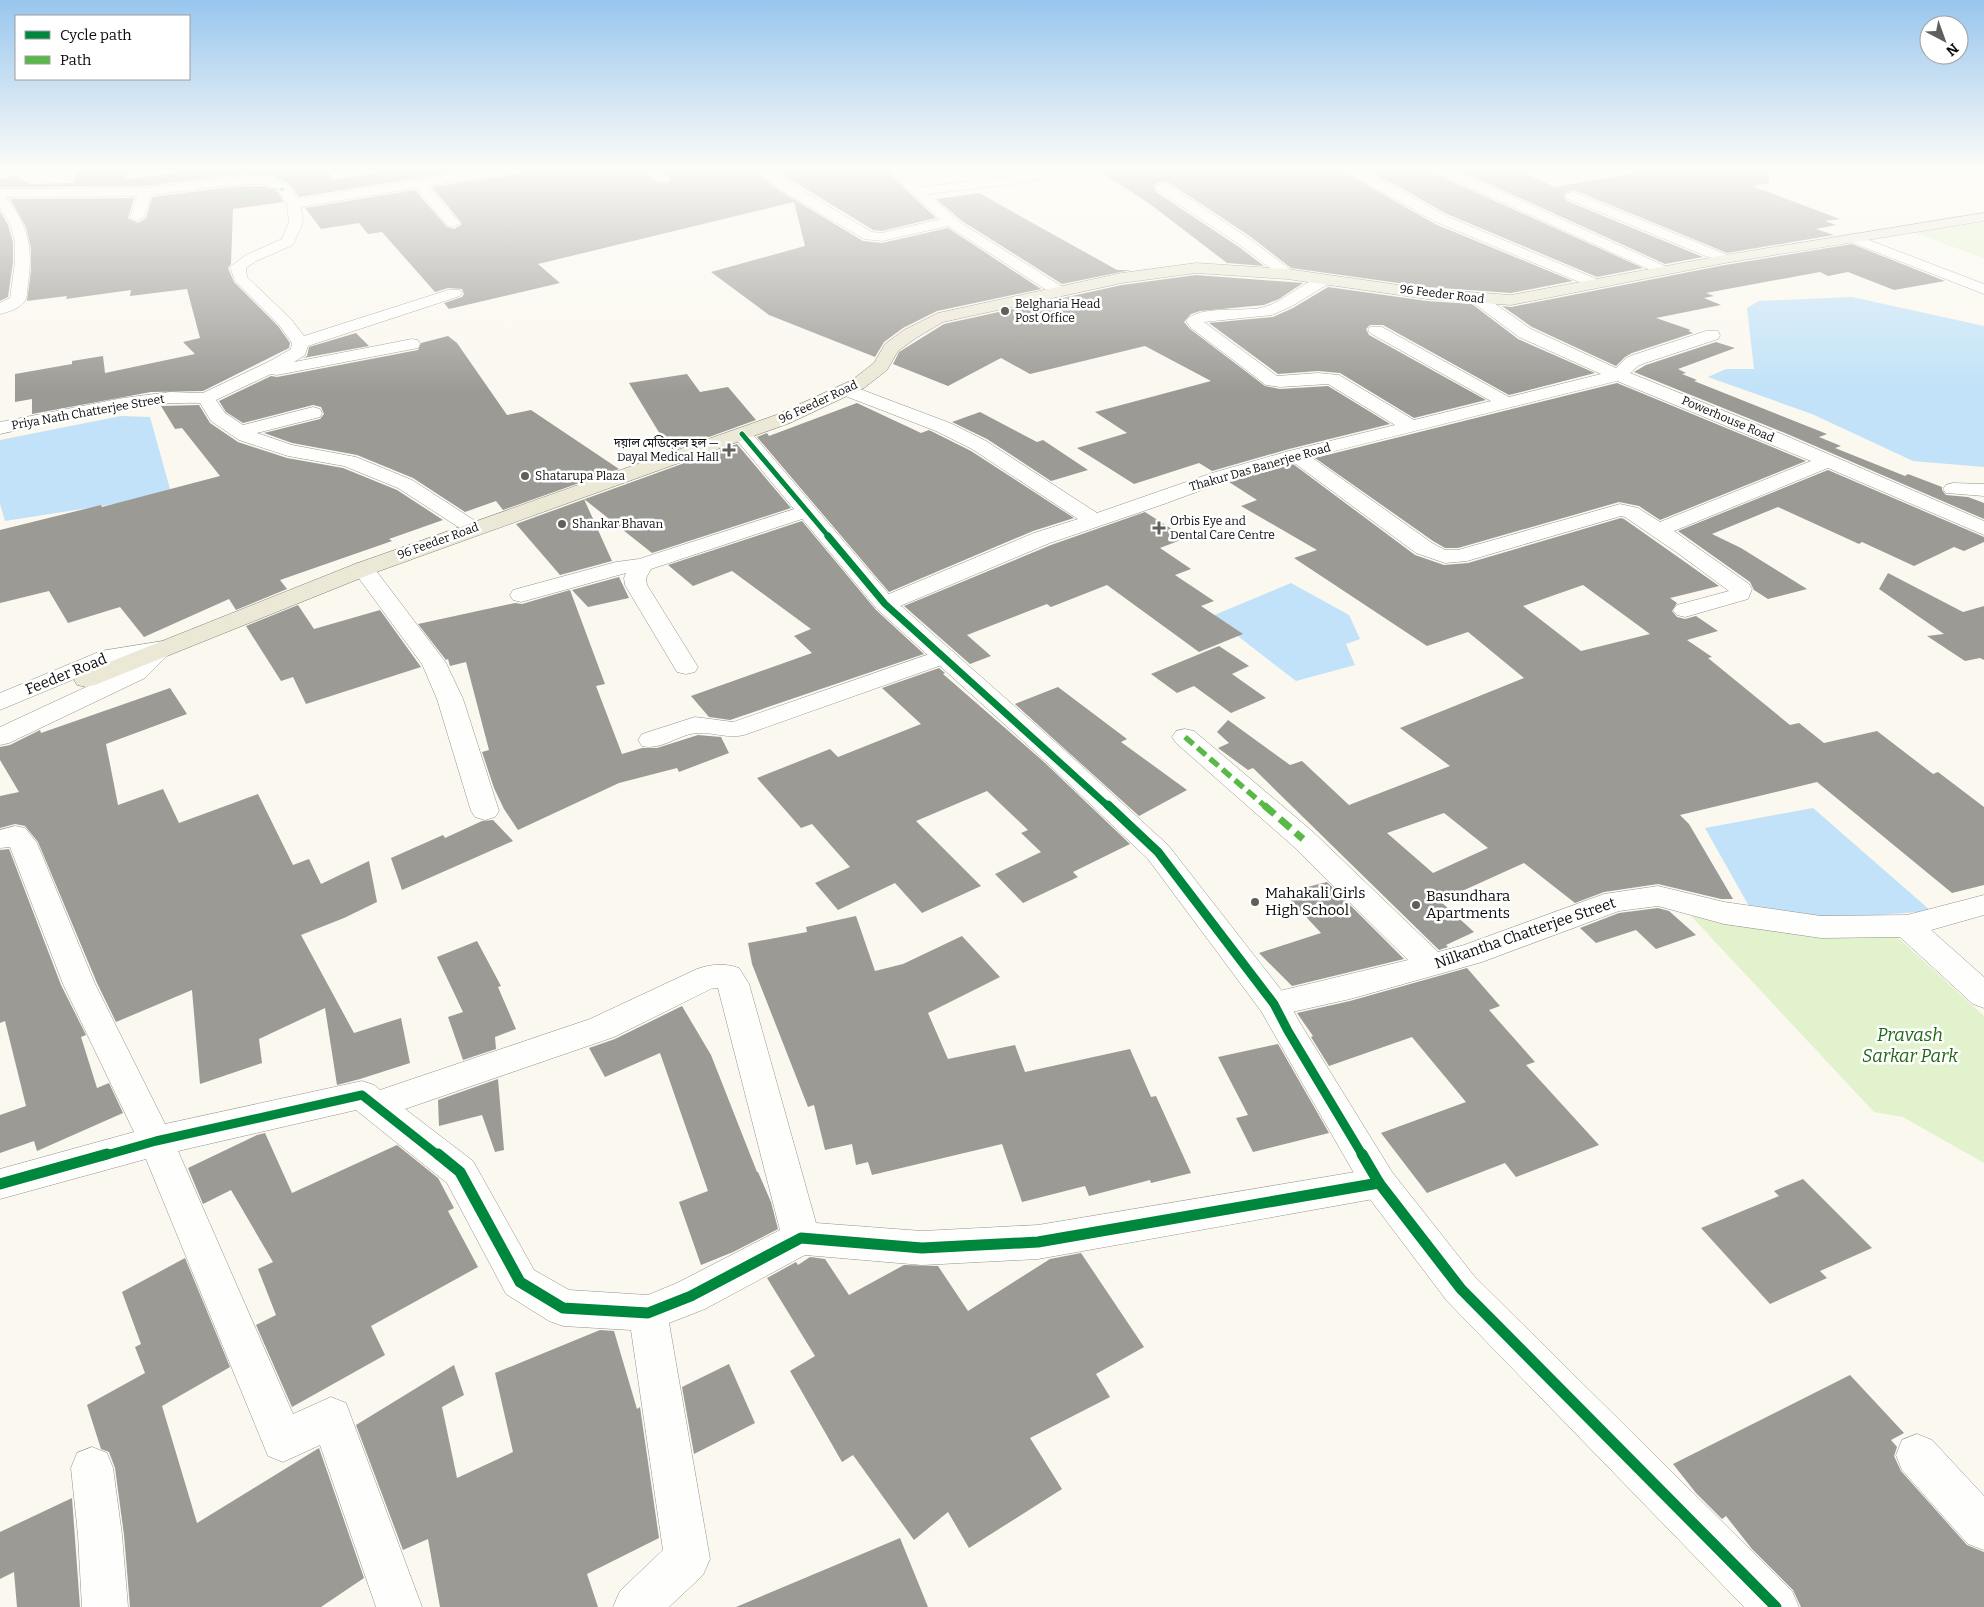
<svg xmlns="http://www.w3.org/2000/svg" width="1984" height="1607" font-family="Bitter,'Noto Sans Bengali',serif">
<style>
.green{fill:#e1f2cc}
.water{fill:#c1e2f8}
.building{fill:#9c9a95;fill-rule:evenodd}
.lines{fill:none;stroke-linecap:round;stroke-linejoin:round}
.minor-casing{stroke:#93928e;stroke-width:1}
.tertiary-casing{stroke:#93928e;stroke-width:1}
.primary-casing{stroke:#80807c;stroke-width:1}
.minor{fill:#fefefd;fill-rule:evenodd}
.tertiary{fill:#fefefd;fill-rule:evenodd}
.primary{fill:#ece8d6;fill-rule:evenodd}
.quiet-far2{stroke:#58b947;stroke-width:3;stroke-dasharray:7 3;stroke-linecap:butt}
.quiet-far1{stroke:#58b947;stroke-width:5.5;stroke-dasharray:11 5.5;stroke-linecap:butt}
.quiet{stroke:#58b947;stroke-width:7;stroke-dasharray:14 7;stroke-linecap:butt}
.cycleway-far3-casing{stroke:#fff;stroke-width:7}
.cycleway-far2-casing{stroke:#fff;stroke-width:9}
.cycleway-far1-casing{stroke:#fff;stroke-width:12}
.cycleway-casing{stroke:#fff;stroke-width:14}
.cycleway-far3{stroke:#00873e;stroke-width:5}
.cycleway-far2{stroke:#00873e;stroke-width:7}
.cycleway-far1{stroke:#00873e;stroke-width:9}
.cycleway{stroke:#00873e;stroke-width:11}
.poi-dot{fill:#5f5f5b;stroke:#fff;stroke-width:2}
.labels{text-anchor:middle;stroke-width:5;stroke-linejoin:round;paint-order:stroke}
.far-street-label{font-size:12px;fill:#0c0c0c;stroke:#fff}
.far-poi-label{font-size:12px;fill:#0c0c0c;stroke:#fff;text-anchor:start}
.street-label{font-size:15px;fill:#0c0c0c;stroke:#fff}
.poi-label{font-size:15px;fill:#0c0c0c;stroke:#fff;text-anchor:start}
.near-park-label{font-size:18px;font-style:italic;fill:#226916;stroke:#fff}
</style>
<rect width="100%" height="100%" fill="#faf8ef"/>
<g class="green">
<polygon points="1984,222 1984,258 1914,233"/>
<polygon points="1691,916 1820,936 1893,933 1984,1016 1984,1163 1903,1117 1874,1112"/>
</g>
<g class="water">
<polygon points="1852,297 1984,326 1984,467 1913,461 1812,414 1708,377 1726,369 1754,369 1747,308 1759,301"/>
<polygon points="121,416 150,417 170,489 133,501 5,521 0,504 0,440"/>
<polygon points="1291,583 1349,615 1360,639 1346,644 1355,665 1296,681 1212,616"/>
<polygon points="1813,808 1931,911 1759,924 1705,828"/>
</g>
<g class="building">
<polygon points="105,167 132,167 124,180 218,167 246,167 249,171 260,170 261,172 297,167 326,167 333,180 411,167 480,168 299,197 290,184 270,174 231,175 145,186 0,187 0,179 16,176 30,184 73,183 80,169"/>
<polygon points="539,167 640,167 657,183 668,183 670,179 659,167 758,167 756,171 758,174 780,191 863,241 882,243 948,228 1041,289 937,311 903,328 884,342 875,357 769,315 711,272 805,246 794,202 538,264 560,283 449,309 444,303 462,297 464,294 462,289 448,288 435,292 382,232 368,234 359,223 321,229 305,208 415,190 447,227 454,229 461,225 461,222 432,187 525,173 532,168"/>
<polygon points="794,167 882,167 936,218 882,231 873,230 780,173 790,172"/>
<polygon points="1093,167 1335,167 1435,224 1573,281 1511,293 1427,287 1291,268 1251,237 1168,182 1161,181 1154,185 1156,192 1239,247 1264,266 1227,263 1150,204"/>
<polygon points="1358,167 1428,167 1431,172 1643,268 1597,277 1447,214 1396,185"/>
<polygon points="1452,167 1510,167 1555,187 1668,167 1768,167 1769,183 1752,186 1840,219 1825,221 1836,225 1816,229 1834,235 1727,253 1574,190 1566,192 1564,197 1567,201 1703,257 1665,264"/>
<polygon points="266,186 278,193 284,202 233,209 231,264 228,268 234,282 278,326 290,343 289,348 203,391 151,392 32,414 32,399 15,402 15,374 72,364 72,361 103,356 105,373 195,354 183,342 200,338 187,289 130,296 131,290 66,299 67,296 27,301 31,271 31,248 26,227 10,199 134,198 128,218 138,223 146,218 152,197 231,187"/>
<polygon points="979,193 1117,270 1131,270 1062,284 962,221 936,199"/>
<polygon points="0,211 8,225 13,242 13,262 8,297 0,301"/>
<polygon points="1852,244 1945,281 1894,290 1848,272 1828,276 1820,272 1706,293 1714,296 1704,298 1721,305 1656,318 1691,330 1688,331 1693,333 1632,353 1625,357 1616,366 1532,327 1502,306 1511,307 1725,265"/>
<polygon points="1196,275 1303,283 1279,299 1264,305 1200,311 1191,314 1184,322 1190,329 1265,386 1280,389 1328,386 1390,424 1289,449 1212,471 1199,463 1134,484 1077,448 1127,433 1095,412 1211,381 1145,346 1030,374 1001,358 948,386 893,364 899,352 944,324 1122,285"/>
<polygon points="1328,287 1427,301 1472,304 1518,339 1595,373 1509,395 1383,325 1370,325 1366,329 1369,335 1486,400 1414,418 1340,373 1318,371 1278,374 1209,323 1273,317 1293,308"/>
<polygon points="356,333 369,346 303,358 307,356 309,347"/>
<polygon points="448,336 457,343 507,415 531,410 619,469 503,510 496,501 465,512 413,478 357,455 292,443 264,433 320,419 324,414 321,407 313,405 243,423 226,412 219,401 271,376 277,377 418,350 421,343"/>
<polygon points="1716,342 1735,348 1678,369 1686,373 1682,374 1697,380 1694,381 1827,434 1819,437 1841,446 1835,448 1905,476 1908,474 1942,487 1942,490 1946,495 1968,497 1984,503 1984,519 1785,433 1634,372 1646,365"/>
<polygon points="687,374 700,392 728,387 756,420 673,450 663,439 629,383"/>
<polygon points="1617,383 1806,461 1660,520 1639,506 1619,502 1458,548 1445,548 1433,541 1315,458"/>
<polygon points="857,403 921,433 929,430 971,451 1074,518 1033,531 889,592 757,437 767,433 769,436"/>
<polygon points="199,405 210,423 238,442 287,458 343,468 397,490 443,520 389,539 392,541 280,580 287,589 236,610 229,599 144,637 120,607 68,623 49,591 0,603 0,530 101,505 102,507 220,476 182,428 175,429 161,406"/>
<polygon points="980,412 1037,442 1043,440 1088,470 1051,481 987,439 952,422"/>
<polygon points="737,444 791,508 652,553 584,499 612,561 560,575 516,524"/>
<path d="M1293,464l122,91 29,10 24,-2 153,-45 3,1 95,67 -49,12 7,5 -5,8 5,6 8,2 11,-3 22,15 -31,9 25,17 -4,1 82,67 9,-2 25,20 53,-12 56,43 5,-2 46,35v78l-32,8 -135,-111 -137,33 9,9 44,75h-12l-63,-15 -54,8 -29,11 -51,-40 -84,38 34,31 -28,13 2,2 -9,3 -186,-182 -5,2 -30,-22 11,-5 -12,-11 11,-12 62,45 12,-4 47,44 101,-39 -50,-38 124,-50 -56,-46 -41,14 -133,-88 23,-8 -76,-44 16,-6 -28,-18zM1583,585l67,49 -69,17 -58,-45zM1444,813l44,35 -55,25 -46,-40z"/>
<polygon points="1828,470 1984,537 1984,542 1964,551 1954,547 1914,566 1862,542 1859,544 1778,507 1712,534 1741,548 1807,589 1768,599 1754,590 1750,582 1678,531"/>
<polygon points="1145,512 1186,538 1160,548 1191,569 1175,575 1214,601 1201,606 1243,634 1199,652 1107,585 1051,607 1047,604 967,635 991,656 970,664 904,606 1051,545"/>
<polygon points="802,521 876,610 924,654 730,720 709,717 691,696 812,653 794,636 811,629 732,571 693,586 668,565"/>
<polygon points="1888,573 1963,612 1984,606 1984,660 1980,658 1965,661 1927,636 1944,634 1879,589"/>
<polygon points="619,577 629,598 588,607 572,590"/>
<polygon points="570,590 605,684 596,686 622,754 642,748 657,748 698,735 721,737 729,753 679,772 677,768 619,783 518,830 504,809 494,788 482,752 489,750 466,662 450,666 448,659 446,660 418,624 515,603 522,604"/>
<polygon points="298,605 314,629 380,610 421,667 306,704 293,677 281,681 246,626"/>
<polygon points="1219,646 1249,666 1232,674 1266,698 1231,713 1194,686 1177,693 1151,674"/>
<polygon points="939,668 945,673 943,674 1044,762 1130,844 1073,872 1078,877 1023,903 995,874 1041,852 1021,833 1028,830 987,791 916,821 981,886 922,913 895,883 838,910 815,883 850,867 812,824 801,828 757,778 830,749 838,757 921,724 882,688"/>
<polygon points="1058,687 1127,739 1121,742 1187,790 1139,816 1015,704"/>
<polygon points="170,688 187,714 106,744 118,805 163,789 179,823 258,794 293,865 309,859 321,884 369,861 377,902 344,918 301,935 354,1033 401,1018 410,1063 360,1079 337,1085 325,1008 259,1039 262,1063 200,1084 192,990 116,1022 97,983 38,842 25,826 15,824 0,828 0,796 19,792 0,760 0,747 10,745 40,730 41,733"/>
<polygon points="493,820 513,841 402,890 391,858 443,835 445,838 482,821"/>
<polygon points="9,849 61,985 86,1035 81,1037 97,1088 109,1083 123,1113 37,1151 34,1141 0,1153 0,1115 26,1106 5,1021 0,1023 0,850"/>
<polygon points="1327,882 1404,959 1292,986 1259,953 1321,933 1284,893"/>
<polygon points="1658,908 1669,911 1696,935 1656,949 1636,930 1596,943 1580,928 1619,913"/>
<polygon points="856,916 875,971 903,964 962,936 1000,977 928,1013 948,1059 1015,1045 1025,1072 1130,1049 1151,1097 1156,1096 1191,1173 1151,1183 1150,1180 1089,1196 1085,1186 1022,1202 1002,1144 872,1175 868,1162 856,1165 852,1144 825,1150 814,1105 808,1107 752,964 748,943 807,932 806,927"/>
<polygon points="477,941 501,986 498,987 516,1029 495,1037 496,1049 463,1060 448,1017 463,1012 437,957"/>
<polygon points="1467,968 1500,1006 1489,1010 1535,1062 1526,1065 1599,1145 1516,1177 1505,1163 1427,1193 1381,1133 1466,1102 1412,1037 1329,1066 1311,1037 1313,1036 1297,1013 1350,1001"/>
<polygon points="682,1006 711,1055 757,1172 758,1172 771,1202 778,1229 733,1252 701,1265 679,1202 708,1191 660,1053 605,1077 589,1048 615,1039"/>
<polygon points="1278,1044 1329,1133 1253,1152 1236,1118 1248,1115 1218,1057"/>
<polygon points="498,1079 504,1150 495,1152 482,1115 439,1126 438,1100"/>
<polygon points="265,1133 292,1193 397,1145 438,1178 454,1208 448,1211 478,1267 371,1326 385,1355 292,1407 256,1325 276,1315 258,1269 273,1262 231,1190 203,1204 188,1168 257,1135"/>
<polygon points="1803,1179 1872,1248 1820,1271 1827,1278 1770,1304 1701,1228 1779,1196 1774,1191"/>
<polygon points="1081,1253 1144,1347 1096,1374 1110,1397 1030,1438 1062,1489 969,1548 948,1512 914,1540 853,1455 842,1462 790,1371 815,1356 767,1278 796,1262 798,1265 810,1257 825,1259 849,1295 904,1265 938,1266 968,1311 1050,1259"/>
<polygon points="185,1258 230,1367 162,1406 197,1523 319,1448 364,1578 321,1607 130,1607 124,1535 115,1468 109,1452 101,1449 87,1405 145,1373 135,1347 141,1344 122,1292"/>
<polygon points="600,1330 614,1331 637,1409 640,1407 659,1538 587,1574 598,1607 440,1607 428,1539 403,1550 356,1425 454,1365 464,1395 442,1407 457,1478 513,1452 495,1373"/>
<polygon points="729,1364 755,1423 694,1454 682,1387"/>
<polygon points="1850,1375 1904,1433 1891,1440 1897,1447 1894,1456 1901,1471 1967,1545 1984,1552 1984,1607 1801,1607 1793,1590 1752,1549 1726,1516 1722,1519 1696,1493 1673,1464"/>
<polygon points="72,1498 80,1607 17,1607 14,1572 0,1579 0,1532"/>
<polygon points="900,1538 928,1607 736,1607"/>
</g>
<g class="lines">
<g class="minor-casing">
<g id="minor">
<path d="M500,167h31l-6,4 -97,15 32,37 -7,4 -5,-1 -32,-38 -115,19 2,15 -10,23 -37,16 -10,7 1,9 44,42 13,17 144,-46h12l2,3 -2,3 -152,50 -3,9 -11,7 118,-23 6,1 2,4 -2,4 -141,27 -6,-1 -55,26 9,13 18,12 70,-18 7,2 2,4 -2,4 -63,16 35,12 64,12 56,23 68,44 4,4 -4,4 -7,2 -7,-2 -68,-44 -54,-22 -56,-10 -49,-16 -28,-19 -11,-18c-67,-2 -134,17 -200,31v-12l123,-24 47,-6 33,1 67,-32 21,-12 1,-6 -13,-18 -44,-44 -5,-14 16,-12 36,-16 7,-17 -2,-18 -8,-12 -12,-8 -36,1 -80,10 -7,22 -7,4 -7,-4 7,-21 -131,1c23,30 27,50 22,87 -1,5 0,14 -4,18 -5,7 -16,10 -24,12v-11l10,-5 5,-36v-20l-5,-18 -10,-17v-18l145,-1 86,-11 39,-1 19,10 9,13z"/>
<polygon points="642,167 656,167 668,178 667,181 657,181"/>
<polygon points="760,167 792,167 790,170 775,172 791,184 872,232 882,233 940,219 884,167 898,167 920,187 1012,176 1061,167 1088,167 1082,171 1012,184 928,194 961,223 1066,289 1068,292 1066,295 1054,295 948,226 882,241 864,239 781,190 759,173 758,170"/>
<polygon points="1337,167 1353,167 1395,187 1446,216 1599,280 1602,283 1599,286 1589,286 1436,222"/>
<polygon points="1430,167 1447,167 1667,267 1670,270 1667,273 1657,273 1432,170"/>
<polygon points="1162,183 1167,184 1250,239 1292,271 1295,274 1292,277 1282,277 1240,245 1157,190 1155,187"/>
<polygon points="1573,192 1730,256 1732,259 1730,262 1720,262 1568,199 1566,196 1568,193"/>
<polygon points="1853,234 1984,284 1984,294 1848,241 1846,238 1848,235"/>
<path d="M1325,275l5,2 3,3 -3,3 -38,23 -20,9 -68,7 73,54 41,-3 21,2 75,45 77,-19 -121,-68 -2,-3 2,-3h12l127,70 92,-23 -82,-37 -47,-35 -2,-3 2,-3h12l47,33 85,39 10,-10 7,-3 73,-24h12l2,4 -2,4 -73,24 -7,3 -8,7 154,62 200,86v14l-156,-67 -154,63 75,53 3,5 -4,10 -63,18 -8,-2 -4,-5 4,-5 52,-14 -50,-37 -54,-37 -4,-1 -154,45 -22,2 -29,-10 -123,-91 -67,19 -62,23 -114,39 -157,66 -8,2 -8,-2 -3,-5 3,-5 157,-66 44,-14 -106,-70 -36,-18 -96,-37 -3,-4 3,-4 6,-1 6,1 98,37 36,18 111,72 115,-40 77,-22 106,-26 -67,-41 -48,3 -14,-2 -75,-57 -5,-7c12,-17 59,-8 78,-14 22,-6 39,-26 61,-32zM1617,381l194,80 -151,61 -22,-14 -18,-4 -162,46h-13l-13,-7 -121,-86z"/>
<polygon points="1953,483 1984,484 1984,496 1946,493 1943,489 1946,485"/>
<polygon points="807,505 814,507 817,511 814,515 651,569 646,578 647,585 698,667 695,672 686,674 677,672 674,667 625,585 624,578 626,573 521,602 513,600 510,595 513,590 616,562 639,559"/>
<polygon points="363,562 371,564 446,663 463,699 499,811 495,817 485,820 475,817 471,811 437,699 422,664 352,569 355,564"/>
<polygon points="163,641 171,643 175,648 145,678 9,743 0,745 0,727 127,668 137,659 115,662 0,710 0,693 101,651"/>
<path d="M944,649l9,2 3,5 -3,5 -209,74c-16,4 -30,-3 -46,-2 -20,1 -36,18 -56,13l-4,-6 4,-6 53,-17 38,5z"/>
<polygon points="1185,729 1194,731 1313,832 1438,952 1464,945 1604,894 1658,886 1724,902 1821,916 1907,915 1984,895 1984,915 1931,930 1984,977 1984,1008 1973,1004 1900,937 1821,938 1724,924 1658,906 1619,911 1482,962 1350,999 1274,1016 1263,1013 1258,1004 1263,995 1408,960 1293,846 1176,743 1172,737 1176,731"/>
<path d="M15,826l10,2 12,15 58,141 70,140 197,-43 12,4 6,5 210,-71 107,-50c14,-5 28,-6 42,-1l10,16 67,239 106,8 116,-6 341,-57 13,4 5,11 -5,11 -13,4 -341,61 -116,6 -117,-10 -100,54 -36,14 41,236 -7,16 -34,32h-56l7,-16 43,-41 -32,-220 -68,-4 -14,-5 -43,-27 -59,-111 -91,-73 -178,41 115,263 38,-17 15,6 76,204h-46l-56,-162 -37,17 -15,-6 -122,-297 -146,40v-30l134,-37 -71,-148 -53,-137 -10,1v-18zM713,988h5l62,242 -103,53 -29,12 -79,-5 -35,-20 -61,-109 -68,-52 209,-72z"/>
<polygon points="1917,1434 1932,1440 1984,1496 1984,1550 1968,1544 1902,1470 1896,1455 1902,1440"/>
<polygon points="92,1447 107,1453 113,1468 122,1535 128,1607 82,1607 78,1535 71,1468 77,1453"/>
</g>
</g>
<g class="tertiary-casing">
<polygon id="tertiary" points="742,428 749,430 893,599 1063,749 1168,845 1285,995 1300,1023 1392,1172 1475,1277 1792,1591 1799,1607 1744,1607 1447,1301 1366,1194 1261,1011 1148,859 1045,761 877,609 735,438 733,434 735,430"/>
</g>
<g class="primary-casing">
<polygon id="primary" points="1984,213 1984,221 1725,263 1511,305 1427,299 1287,279 1196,273 1122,283 943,322 916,338 898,351 887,370 864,388 790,423 371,574 95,685 86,687 77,685 74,680 77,675 355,564 776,415 852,380 874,363 885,344 904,330 938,313 1122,273 1196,263 1287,269 1427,289 1511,295 1725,255"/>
</g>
<use href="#minor" class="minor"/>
<use href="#tertiary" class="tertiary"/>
<use href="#primary" class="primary"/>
<polyline class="quiet-far2" points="230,195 284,189"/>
<polyline class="quiet-far1" points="1185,737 1266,807"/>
<polyline class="quiet" points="1264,805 1303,839"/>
<g class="cycleway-far3-casing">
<polyline id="cycleway-far3" points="742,434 829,537"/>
</g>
<g class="cycleway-far2-casing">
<polyline id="cycleway-far2" points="828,536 885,604 1109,807"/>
</g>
<g class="cycleway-far1-casing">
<g id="cycleway-far1">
<polyline points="1108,805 1158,852 1274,1004 1288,1031 1363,1156"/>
<polyline points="103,1156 156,1141 362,1095 439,1156"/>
</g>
</g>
<g class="cycleway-casing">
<g id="cycleway">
<polyline points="438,1154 460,1172 520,1282 563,1308 648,1313 691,1296 801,1238 922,1248 1038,1242 1379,1183"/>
<polyline points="1362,1154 1379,1183 1461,1289 1776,1607"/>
<polyline points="0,1184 107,1154"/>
</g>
</g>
<use href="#cycleway-far3" class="cycleway-far3"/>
<use href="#cycleway-far2" class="cycleway-far2"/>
<use href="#cycleway-far1" class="cycleway-far1"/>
<use href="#cycleway" class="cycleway"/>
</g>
<linearGradient id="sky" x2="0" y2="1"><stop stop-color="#98c6ee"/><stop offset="0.43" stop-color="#fdfcf8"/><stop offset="1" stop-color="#fdfcf8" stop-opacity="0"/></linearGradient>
<rect width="1984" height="392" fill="url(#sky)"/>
<g class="poi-dot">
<circle cx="1005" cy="311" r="5"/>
<path d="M726.5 442.5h5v5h5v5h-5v5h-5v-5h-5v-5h5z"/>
<circle cx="525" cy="476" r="5"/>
<circle cx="562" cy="524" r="5"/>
<path d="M1156.5 520.5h5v5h5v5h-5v5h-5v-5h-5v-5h5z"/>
<circle cx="1255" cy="902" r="5"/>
<circle cx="1416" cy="905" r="5"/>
</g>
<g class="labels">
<g class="far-street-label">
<text transform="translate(1442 294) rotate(7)" y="4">96 Feeder Road</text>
<text transform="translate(818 402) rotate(-25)" y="4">96 Feeder Road</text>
<text transform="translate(88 412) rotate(-10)" y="4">Priya Nath Chatterjee Street</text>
<text transform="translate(1728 419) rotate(23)" y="4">Powerhouse Road</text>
<text transform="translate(1260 467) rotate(-16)" y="4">Thakur Das Banerjee Road</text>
<text transform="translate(438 541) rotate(-20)" y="4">96 Feeder Road</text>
</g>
<g class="far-poi-label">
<text x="1015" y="308">Belgharia Head<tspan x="1015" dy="14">Post Office</tspan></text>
<text x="719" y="447" text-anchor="end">দয়াল মেডিকেল হল —<tspan x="719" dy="14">Dayal Medical Hall</tspan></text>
<text x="535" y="480">Shatarupa Plaza</text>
<text x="1170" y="525">Orbis Eye and<tspan x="1170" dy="14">Dental Care Centre</tspan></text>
<text x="572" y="528">Shankar Bhavan</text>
</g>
<g class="street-label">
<text transform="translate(66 674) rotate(-22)" y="5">Feeder Road</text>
<text transform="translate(1525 933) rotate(-19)" y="5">Nilkantha Chatterjee Street</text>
</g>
<g class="poi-label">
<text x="1265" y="898">Mahakali Girls<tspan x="1265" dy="17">High School</tspan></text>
<text x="1426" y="901">Basundhara<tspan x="1426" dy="17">Apartments</tspan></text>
</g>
<g class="near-park-label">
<text x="1910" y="1041">Pravash<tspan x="1910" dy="21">Sarkar Park</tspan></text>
</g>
</g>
<rect x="15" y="15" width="175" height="65" fill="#ffffff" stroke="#9e9e9e"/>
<rect x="25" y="31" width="25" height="8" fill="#00873e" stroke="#9e9e9e"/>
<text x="60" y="40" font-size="15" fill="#0c0c0c">Cycle path</text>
<rect x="25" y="56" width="25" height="8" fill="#58b947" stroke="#9e9e9e"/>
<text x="60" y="65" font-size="15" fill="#0c0c0c">Path</text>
<g transform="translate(1944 40) rotate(139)"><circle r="24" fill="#ffffff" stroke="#9e9e9e"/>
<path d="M0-4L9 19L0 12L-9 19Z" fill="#5f5f5b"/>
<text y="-8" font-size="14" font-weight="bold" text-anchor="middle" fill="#0c0c0c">N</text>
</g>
</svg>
